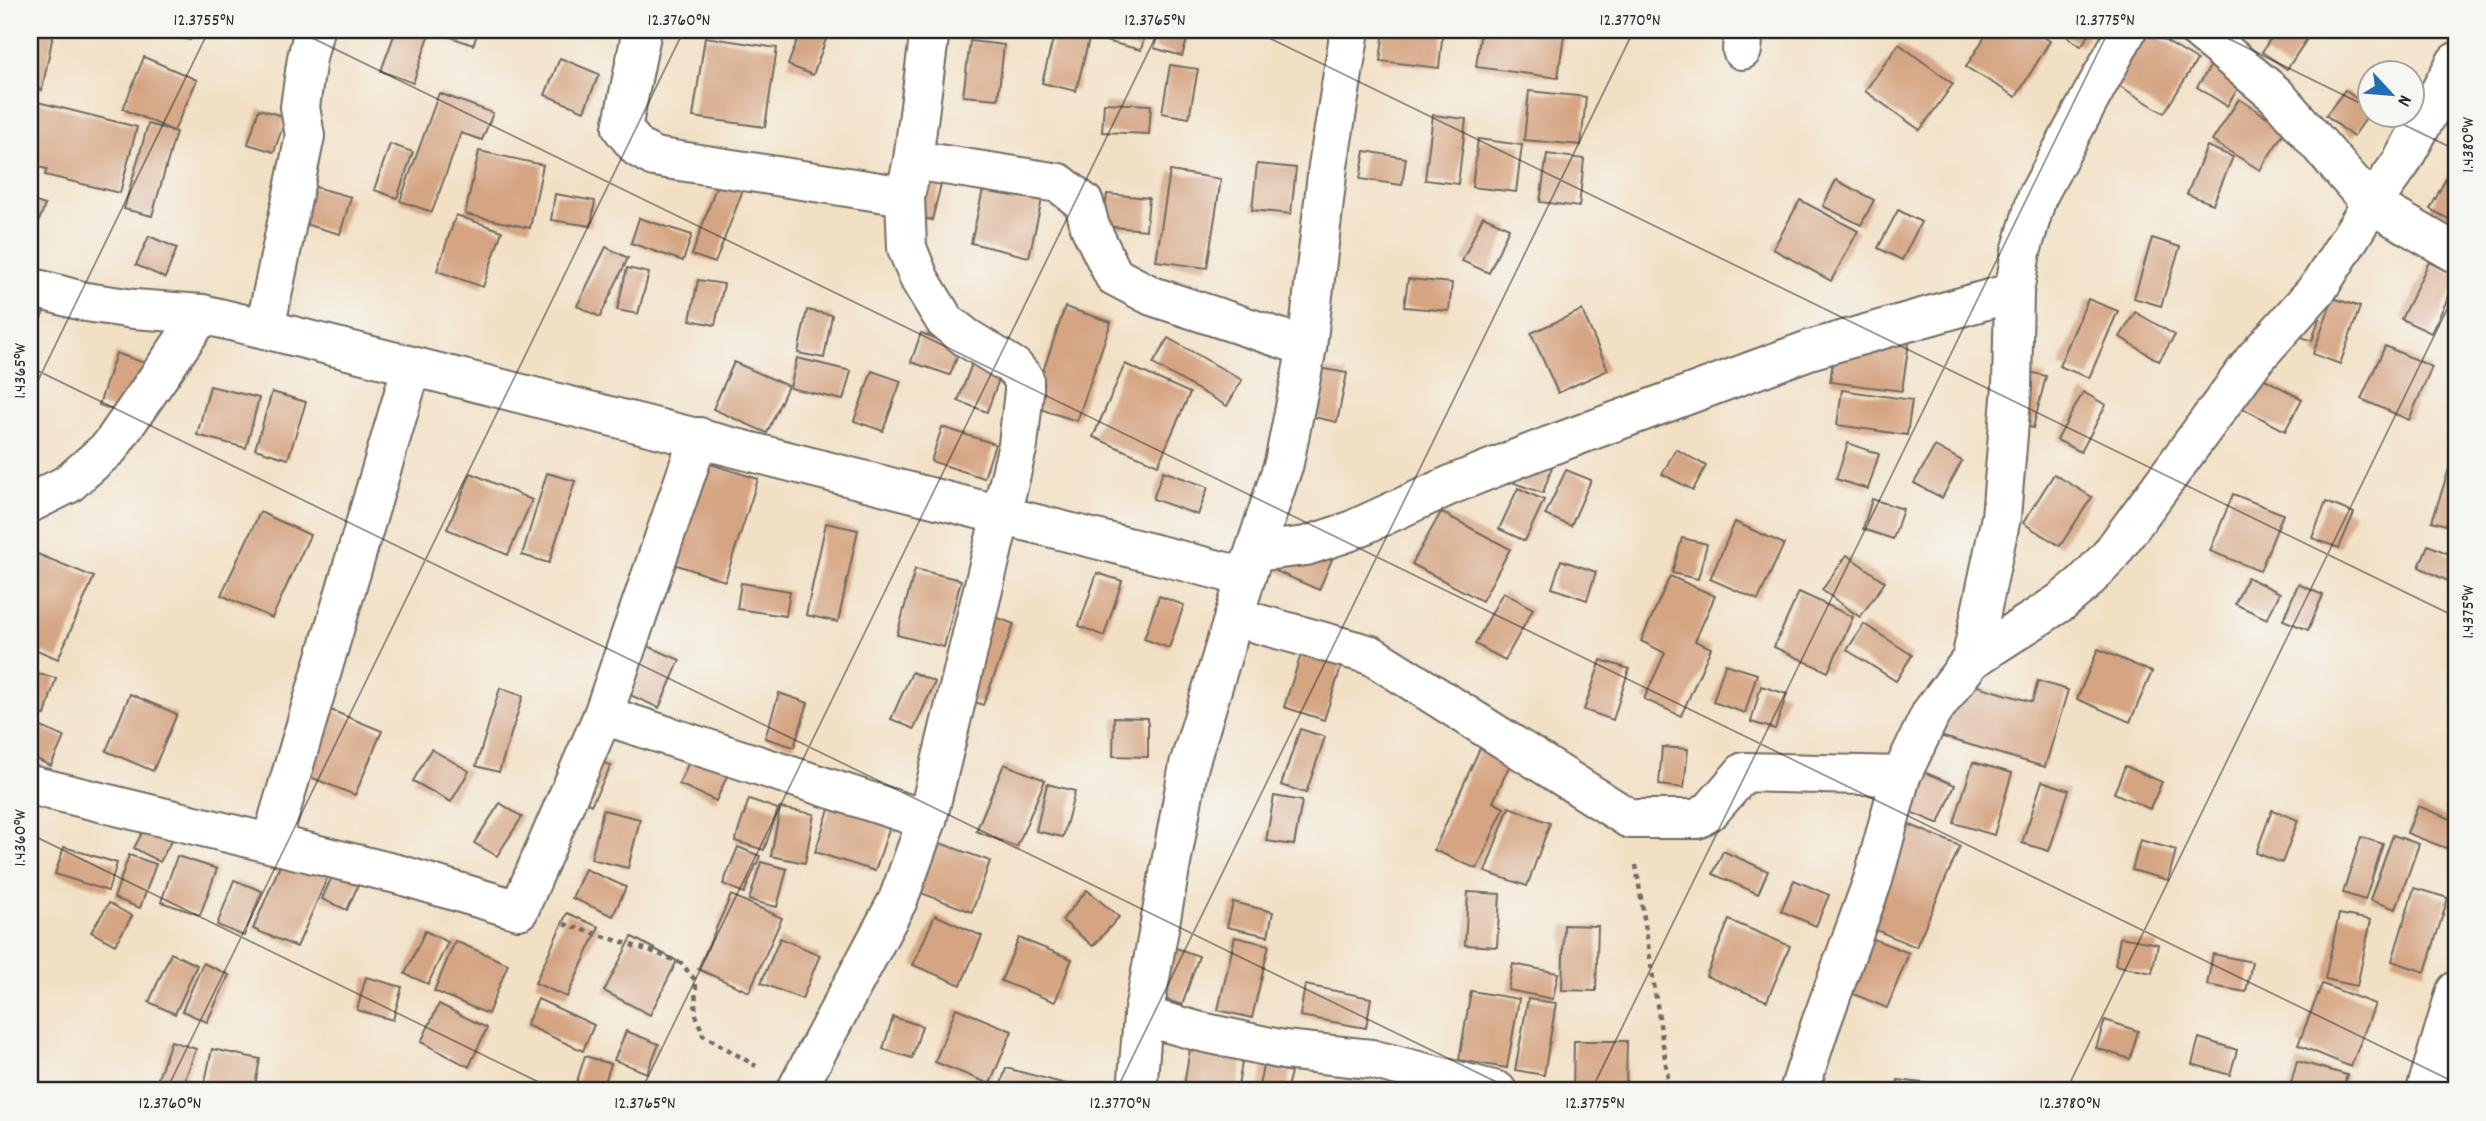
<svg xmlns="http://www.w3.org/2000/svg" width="2486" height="1121" font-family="Dekko,sans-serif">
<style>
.building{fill:#d5a482}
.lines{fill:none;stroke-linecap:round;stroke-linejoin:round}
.street-casing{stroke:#716a61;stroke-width:42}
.path{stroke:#716a61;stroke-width:4.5;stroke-dasharray:5 5;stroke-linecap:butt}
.street{stroke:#fff;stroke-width:38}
.ticks{fill:none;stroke:#2b2b2b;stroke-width:2;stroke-opacity:0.45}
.neatline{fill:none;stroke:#2b2b2b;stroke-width:2.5}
.ticks-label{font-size:18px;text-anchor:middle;fill:#2b2b2b}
</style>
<rect width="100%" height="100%" fill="#f6f6f2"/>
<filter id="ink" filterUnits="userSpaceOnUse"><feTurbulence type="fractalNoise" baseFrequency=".0143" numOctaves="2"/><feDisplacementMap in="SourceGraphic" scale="14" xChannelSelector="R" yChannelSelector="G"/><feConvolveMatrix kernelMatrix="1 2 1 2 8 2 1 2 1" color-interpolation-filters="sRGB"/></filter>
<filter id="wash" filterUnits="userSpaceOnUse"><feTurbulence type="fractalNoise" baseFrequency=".00686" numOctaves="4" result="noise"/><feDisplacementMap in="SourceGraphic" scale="28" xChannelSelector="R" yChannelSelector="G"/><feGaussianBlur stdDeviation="1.57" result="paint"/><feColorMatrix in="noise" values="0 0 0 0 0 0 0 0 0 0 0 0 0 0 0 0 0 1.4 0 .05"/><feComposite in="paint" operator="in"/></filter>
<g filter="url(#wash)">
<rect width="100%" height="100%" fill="#f2e0c5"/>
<g id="blocks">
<g class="building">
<polygon points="30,30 54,30 42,90 30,87"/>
<polygon points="159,30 194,30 190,40"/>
<polygon points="396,30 431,30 413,83 381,71"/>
<polygon points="437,30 479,30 473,45 437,32"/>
<polygon points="801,30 829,31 813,75 788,65"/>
<polygon points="1083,30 1146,30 1141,50 1082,35"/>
<polygon points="1159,30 1190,30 1182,56 1154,48"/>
<polygon points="1384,30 1443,30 1439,68 1380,61"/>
<polygon points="1481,30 1518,30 1564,35 1558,78 1476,67"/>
<polygon points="1989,30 2031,30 2050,41 2016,97 1966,67"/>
<polygon points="2063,30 2092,30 2081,46 2061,32"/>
<polygon points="2135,30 2147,30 2197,60 2164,113 2105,77"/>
<polygon points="2276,30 2313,30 2287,69 2262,52"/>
<polygon points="1055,31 1089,39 1076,91 1042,83"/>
<polygon points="705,37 777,48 765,127 693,117"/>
<polygon points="970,41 1004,45 998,99 963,96"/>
<polygon points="1899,44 1953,84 1920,130 1865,91"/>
<polygon points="144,57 197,80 174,131 123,109"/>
<polygon points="560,58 599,74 584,111 545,95"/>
<polygon points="2216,58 2245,77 2227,106 2197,87"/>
<polygon points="1170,65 1198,69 1189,118 1162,113"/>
<polygon points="2345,90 2370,109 2370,113 2353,137 2326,115"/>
<polygon points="1529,91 1586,97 1581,145 1524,140"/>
<polygon points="439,93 493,113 482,140 461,133 432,212 400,201"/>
<polygon points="2239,99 2286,129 2260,170 2212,141"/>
<polygon points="30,100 137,127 120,193 45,175 47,169 30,165"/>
<polygon points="1104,103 1151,105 1149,134 1102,132"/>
<polygon points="259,109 286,117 274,152 248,144"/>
<polygon points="1433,115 1466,119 1458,184 1425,180"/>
<polygon points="148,124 176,132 152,216 124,209"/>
<polygon points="1478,139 1522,145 1516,192 1472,187"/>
<polygon points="390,144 413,152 397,198 374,190"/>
<polygon points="2207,146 2233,157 2213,204 2187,194"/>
<polygon points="479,151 543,165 530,228 465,214"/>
<polygon points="1365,151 1406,158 1402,185 1360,179"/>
<polygon points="1547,154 1584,159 1579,207 1540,202"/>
<polygon points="2456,159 2456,223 2430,209"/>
<polygon points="1257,164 1296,168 1291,214 1252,210"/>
<polygon points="1170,171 1221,179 1207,268 1156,261"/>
<polygon points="987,172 1045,186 1029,257 971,243"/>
<polygon points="914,173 942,180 932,220 904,213"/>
<polygon points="1836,180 1874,200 1861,225 1823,206"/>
<polygon points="718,181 743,190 715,263 692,255"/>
<polygon points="298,182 351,197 340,234 287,219"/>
<polygon points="555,194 595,201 591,226 551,220"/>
<polygon points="1107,194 1149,198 1146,230 1103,226"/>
<polygon points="30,200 45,205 32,239 30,238"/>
<polygon points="1800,200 1858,231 1831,281 1773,249"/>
<polygon points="1898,210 1921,222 1902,260 1878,248"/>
<polygon points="456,215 502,231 483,287 437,271"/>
<polygon points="1483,216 1509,228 1489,273 1462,261"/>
<polygon points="639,218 692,235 683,261 631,243"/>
<polygon points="149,236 177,248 165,278 136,265"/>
<polygon points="2152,238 2180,247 2161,306 2134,298"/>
<polygon points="606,247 628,258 600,317 577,306"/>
<polygon points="2429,262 2456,276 2456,282 2431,333 2401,319"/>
<polygon points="627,268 649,273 638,314 617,310"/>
<polygon points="1408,279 1452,283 1449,311 1404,307"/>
<polygon points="698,280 724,284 715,325 690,320"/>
<polygon points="30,292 49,300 30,343"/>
<polygon points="2333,298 2360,307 2340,364 2313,354"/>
<polygon points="2088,299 2118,311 2089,378 2059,366"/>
<polygon points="2325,299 2312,341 2289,332"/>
<polygon points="1065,307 1111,322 1077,421 1031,406"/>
<polygon points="807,310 832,315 824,358 798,353"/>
<polygon points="1582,310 1608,370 1558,393 1531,333"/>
<polygon points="2135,312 2175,335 2159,361 2120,337"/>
<polygon points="1838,326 1910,335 1902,391 1830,382"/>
<polygon points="921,333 961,347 950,375 911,362"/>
<polygon points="1168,338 1242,380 1227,406 1153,364"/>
<polygon points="2385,346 2432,367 2409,420 2361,399"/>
<polygon points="977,350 1006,360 987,412 958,401"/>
<polygon points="116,353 145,363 128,415 99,405"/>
<polygon points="797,358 851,371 843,400 790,388"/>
<polygon points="734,362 788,386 767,433 713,409"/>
<polygon points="1125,364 1190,393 1158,465 1093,437"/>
<polygon points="1313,367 1347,373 1337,422 1304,415"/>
<polygon points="2021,370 2046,376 2033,428 2007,421"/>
<polygon points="872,371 901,381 883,431 854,421"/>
<polygon points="2250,371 2302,399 2285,431 2233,403"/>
<polygon points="210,386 259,398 246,448 197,435"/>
<polygon points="1842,390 1912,400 1907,435 1837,425"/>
<polygon points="272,392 306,402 288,459 255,449"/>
<polygon points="2083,392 2106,405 2081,452 2057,440"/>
<polygon points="942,427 995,444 984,478 931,461"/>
<polygon points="1848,443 1879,454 1868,489 1836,479"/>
<polygon points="1935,446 1962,461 1942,498 1914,483"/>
<polygon points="1676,449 1706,466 1693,490 1662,474"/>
<polygon points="1524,455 1553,464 1543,493 1514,483"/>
<polygon points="698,460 758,479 725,581 665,561"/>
<polygon points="2451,463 2456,465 2456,528 2432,521"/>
<polygon points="1566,470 1591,480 1571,526 1545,515"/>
<polygon points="1163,471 1208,487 1198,515 1153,499"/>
<polygon points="471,473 532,500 508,555 447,529"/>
<polygon points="547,473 575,481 549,563 522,555"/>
<polygon points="2054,474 2092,497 2060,546 2023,523"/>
<polygon points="1518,488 1544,500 1525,541 1499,529"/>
<polygon points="2233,494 2283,514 2260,571 2210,551"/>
<polygon points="1872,499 1903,509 1893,539 1863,529"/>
<polygon points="2326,502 2354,513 2339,548 2312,538"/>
<polygon points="260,512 310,535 272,618 221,595"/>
<polygon points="1441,512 1510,549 1482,601 1412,564"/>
<polygon points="1735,522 1784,544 1758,600 1710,579"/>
<polygon points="826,523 858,530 838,622 806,615"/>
<polygon points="1276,525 1336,550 1319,590 1260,564"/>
<polygon points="1682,538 1707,544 1698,579 1672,573"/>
<polygon points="2428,545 2456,557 2456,585 2419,567"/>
<polygon points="30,551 94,577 58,659 30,647"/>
<polygon points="1847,555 1885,582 1860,617 1822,590"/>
<polygon points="1561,560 1596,572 1587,600 1552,588"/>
<polygon points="915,569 961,580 944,647 897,635"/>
<polygon points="1097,573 1122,581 1104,636 1079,626"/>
<polygon points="1670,576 1715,596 1695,641 1711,648 1681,716 1644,699 1665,653 1641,641"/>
<polygon points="2247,577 2280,593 2267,619 2235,604"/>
<polygon points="741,583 790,591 786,616 737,609"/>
<polygon points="2298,584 2323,595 2308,630 2283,620"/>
<polygon points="1503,592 1533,609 1505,660 1475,644"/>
<polygon points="1799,592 1853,617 1828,672 1774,647"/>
<polygon points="1159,596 1184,605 1169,648 1144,639"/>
<polygon points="972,608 1014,624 983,705 942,690"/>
<polygon points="1864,624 1912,655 1896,681 1847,650"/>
<polygon points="627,637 680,660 659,708 606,684"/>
<polygon points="1305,642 1345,655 1324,720 1284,707"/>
<polygon points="2098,649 2152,672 2130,722 2077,699"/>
<polygon points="1601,660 1629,669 1613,720 1584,710"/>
<polygon points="1725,664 1757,674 1745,713 1713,702"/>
<polygon points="30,672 56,678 45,715 30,712"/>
<polygon points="912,672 935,682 914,729 891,719"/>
<polygon points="1940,675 2032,702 2038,681 2068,690 2045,767 1923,731"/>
<polygon points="1761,686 1787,694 1775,729 1751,722"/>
<polygon points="500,688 523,696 499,772 476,766"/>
<polygon points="779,693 808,703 794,747 765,738"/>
<polygon points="130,694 177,714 153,771 106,751"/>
<polygon points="321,706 382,731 355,795 295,771"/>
<polygon points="1114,717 1148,718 1148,757 1113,756"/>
<polygon points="30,722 64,737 51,766 30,756"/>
<polygon points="1300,729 1325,737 1306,793 1281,785"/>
<polygon points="699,739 736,756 716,801 679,784"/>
<polygon points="1484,739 1515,753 1493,802 1504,808 1477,869 1434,850"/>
<polygon points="1662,747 1688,749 1684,788 1659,785"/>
<polygon points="431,749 469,771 451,802 413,781"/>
<polygon points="585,753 611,766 591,805 565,791"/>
<polygon points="1973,762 2012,773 1994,835 1954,823"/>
<polygon points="1004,764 1045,780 1017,847 976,831"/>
<polygon points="1909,766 1955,785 1939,824 1894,805"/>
<polygon points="2125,766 2162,782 2150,809 2114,793"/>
<polygon points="2042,781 2069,790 2049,851 2022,843"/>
<polygon points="1047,784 1075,791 1063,837 1036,831"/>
<polygon points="834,794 894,814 875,871 815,852"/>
<polygon points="1274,796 1302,801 1294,845 1266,841"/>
<polygon points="749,799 778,809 764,850 735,841"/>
<polygon points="500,803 522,817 497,856 474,843"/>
<polygon points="2418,806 2456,821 2456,852 2407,833"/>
<polygon points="1509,807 1550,823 1527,886 1485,872"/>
<polygon points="780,808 814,814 805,863 771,856"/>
<polygon points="603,810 640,819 628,868 591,859"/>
<polygon points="2272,810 2298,820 2282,863 2256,853"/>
<polygon points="151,816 177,830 160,862 134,848"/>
<polygon points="1901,821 1960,846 1916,947 1857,922"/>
<polygon points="915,834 990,861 972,912 897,884"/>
<polygon points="2393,835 2419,844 2396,909 2370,900"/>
<polygon points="292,837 337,856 297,947 253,929"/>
<polygon points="2361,837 2383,844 2365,900 2343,893"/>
<polygon points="2140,840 2176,850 2168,880 2132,870"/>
<polygon points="64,847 117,863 108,891 55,874"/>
<polygon points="738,847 760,856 744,893 723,884"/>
<polygon points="1723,851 1768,871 1758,894 1713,874"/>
<polygon points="342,854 367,865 347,910 322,899"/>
<polygon points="129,855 156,864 140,908 114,898"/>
<polygon points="177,856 217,869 200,915 161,902"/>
<polygon points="761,862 787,869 777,907 749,900"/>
<polygon points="585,869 626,887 613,916 572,898"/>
<polygon points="234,880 262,891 244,936 217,925"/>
<polygon points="1794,880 1829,895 1816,926 1781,911"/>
<polygon points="2414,888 2448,898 2425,972 2392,961"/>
<polygon points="1087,890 1119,917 1093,946 1062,920"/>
<polygon points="1468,892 1500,894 1497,947 1465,945"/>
<polygon points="731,895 782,918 749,992 698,969"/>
<polygon points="1233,902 1273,912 1268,936 1227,927"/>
<polygon points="109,903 132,916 115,945 91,932"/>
<polygon points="567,913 599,927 567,997 535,983"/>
<polygon points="2339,914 2371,920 2357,986 2325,979"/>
<polygon points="935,915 982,936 961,985 913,965"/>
<polygon points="1729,920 1790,946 1767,1001 1706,976"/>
<polygon points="1564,925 1598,926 1596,991 1562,990"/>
<polygon points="425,931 448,942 428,984 405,974"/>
<polygon points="1861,934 1909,953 1887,1008 1839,988"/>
<polygon points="632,937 677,961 650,1015 604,991"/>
<polygon points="1235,937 1269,945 1252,1018 1218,1010"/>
<polygon points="2120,937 2158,944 2152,973 2115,965"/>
<polygon points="780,938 820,955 802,999 761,983"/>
<polygon points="1019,938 1072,959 1055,1002 1001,981"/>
<polygon points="455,941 508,964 488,1014 434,991"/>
<polygon points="1167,945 1199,956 1182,1005 1149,994"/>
<polygon points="171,953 197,965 175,1014 149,1002"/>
<polygon points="2213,954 2252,962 2246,992 2207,985"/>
<polygon points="203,963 229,975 207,1022 182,1011"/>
<polygon points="1513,964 1558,973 1553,999 1508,990"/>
<polygon points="366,977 402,987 393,1020 357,1010"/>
<polygon points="2322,984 2375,1004 2351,1067 2298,1045"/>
<polygon points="1305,985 1371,998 1366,1028 1300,1016"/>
<polygon points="1471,991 1519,999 1507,1068 1459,1060"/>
<polygon points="538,999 594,1025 583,1051 526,1025"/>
<polygon points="1528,999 1556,1003 1544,1075 1515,1070"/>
<polygon points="439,1004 487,1028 469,1067 421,1042"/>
<polygon points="956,1008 1012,1031 990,1084 935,1062"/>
<polygon points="893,1017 922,1026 912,1058 883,1049"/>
<polygon points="2105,1020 2138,1031 2130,1059 2096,1048"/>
<polygon points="626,1031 659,1044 647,1073 614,1060"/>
<polygon points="1192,1037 1245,1046 1237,1091 1183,1091"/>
<polygon points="2199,1038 2237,1050 2230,1075 2192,1064"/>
<polygon points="171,1041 196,1049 181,1091 156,1084"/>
<polygon points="1574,1041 1627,1041 1626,1088 1573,1088"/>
<polygon points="212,1049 260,1059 254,1091 203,1091"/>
<polygon points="585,1056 611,1064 602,1091 574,1091"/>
<polygon points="2297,1061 2347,1075 2342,1091 2289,1091"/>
<polygon points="1263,1066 1291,1072 1286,1091 1258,1091"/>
<polygon points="1006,1068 1088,1090 1088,1091 999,1091"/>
<polygon points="1898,1080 1947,1086 1947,1091 1896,1091"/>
<polygon points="1367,1085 1389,1090 1389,1091 1366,1091"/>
</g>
</g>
</g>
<g filter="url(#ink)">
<use href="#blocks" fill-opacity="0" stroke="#716a61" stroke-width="2"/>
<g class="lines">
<g class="street-casing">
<g id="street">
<polyline points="642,30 622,128 638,148 654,157 905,196"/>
<polyline points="2198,30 2276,95 2371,204 2456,253"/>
<polyline points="1742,50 1744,30"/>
<polyline points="913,160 1059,183 1084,203 1090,227 1114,276 1152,296 1307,347"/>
<polyline points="30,287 86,302 134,309 202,314 265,329 1246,577"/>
<polyline points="265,329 305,136 300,107 307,58 314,30"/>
<polyline points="30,503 68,484 110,447 202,314"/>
<polyline points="1255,552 1306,546 1348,532 1453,484 1549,446 1809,350 2014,292"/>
<polyline points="1234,617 1371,655 1630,819 1697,819 1711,810 1744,772 1901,776"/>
<polyline points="1971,660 2061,602 2084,583 2108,558 2253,361 2319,287 2371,204 2401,163 2456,62"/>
<polyline points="603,715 927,820"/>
<polyline points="30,785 401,875 519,910 603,715 699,437"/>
<polyline points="271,843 412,366"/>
<polyline points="1143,1016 1197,1031 1284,1050 1371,1059 1497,1091"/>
<polyline points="796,1091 898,900 927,820 1018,445 1024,391 1024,379 1014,367 967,338 945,321 920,280 907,248 905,196 913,160 930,30"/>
<polyline points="1137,1091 1143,1016 1189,765 1246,577 1284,463 1307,347 1328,166 1350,30"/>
<polyline points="1799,1091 1819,1029 1873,880 1901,776 1931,713 1971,660 2001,517 2012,387 2014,292 2021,252 2037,197 2127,30"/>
<polyline points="2426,1091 2456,991"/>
</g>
</g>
<g class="path">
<polyline points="1636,865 1670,1091"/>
<polyline points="564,924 654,952 681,963 696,981 695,1012 703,1035 756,1066"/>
</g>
<use href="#street" class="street"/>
</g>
</g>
<path class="ticks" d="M296,30l2160,1053M1253,30l1203,587M2211,30l159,78M2386,116l70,34M30,367l1485,724M30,397l179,-367M30,834l527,257M166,1091l518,-1061M641,1091l518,-1061M1116,1091l518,-1061M1591,1091l518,-1061M2066,1091l390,-800"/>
<rect width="2486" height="1121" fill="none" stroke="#f6f6f2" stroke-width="77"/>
<g transform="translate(2391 94) rotate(116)"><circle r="33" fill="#f6f6f2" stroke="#a5a5a2" stroke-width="2"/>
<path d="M0-5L12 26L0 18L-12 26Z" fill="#1f6fb2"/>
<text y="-10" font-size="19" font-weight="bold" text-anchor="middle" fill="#2b2b2b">N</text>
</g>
<rect x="38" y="38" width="2410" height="1044" class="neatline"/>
<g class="ticks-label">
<text x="204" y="25">12.3755°N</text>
<text x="679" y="25">12.3760°N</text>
<text x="1155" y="25">12.3765°N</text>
<text x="1630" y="25">12.3770°N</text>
<text x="2105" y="25">12.3775°N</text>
<text transform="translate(2467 145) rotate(-90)" y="6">1.4380°W</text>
<text transform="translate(19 371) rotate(-90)" y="6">1.4365°W</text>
<text transform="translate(2467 612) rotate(-90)" y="6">1.4375°W</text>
<text transform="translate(19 838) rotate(-90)" y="6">1.4360°W</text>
<text x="170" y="1108">12.3760°N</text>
<text x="645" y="1108">12.3765°N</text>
<text x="1120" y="1108">12.3770°N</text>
<text x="1595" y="1108">12.3775°N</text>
<text x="2070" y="1108">12.3780°N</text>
</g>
</svg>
